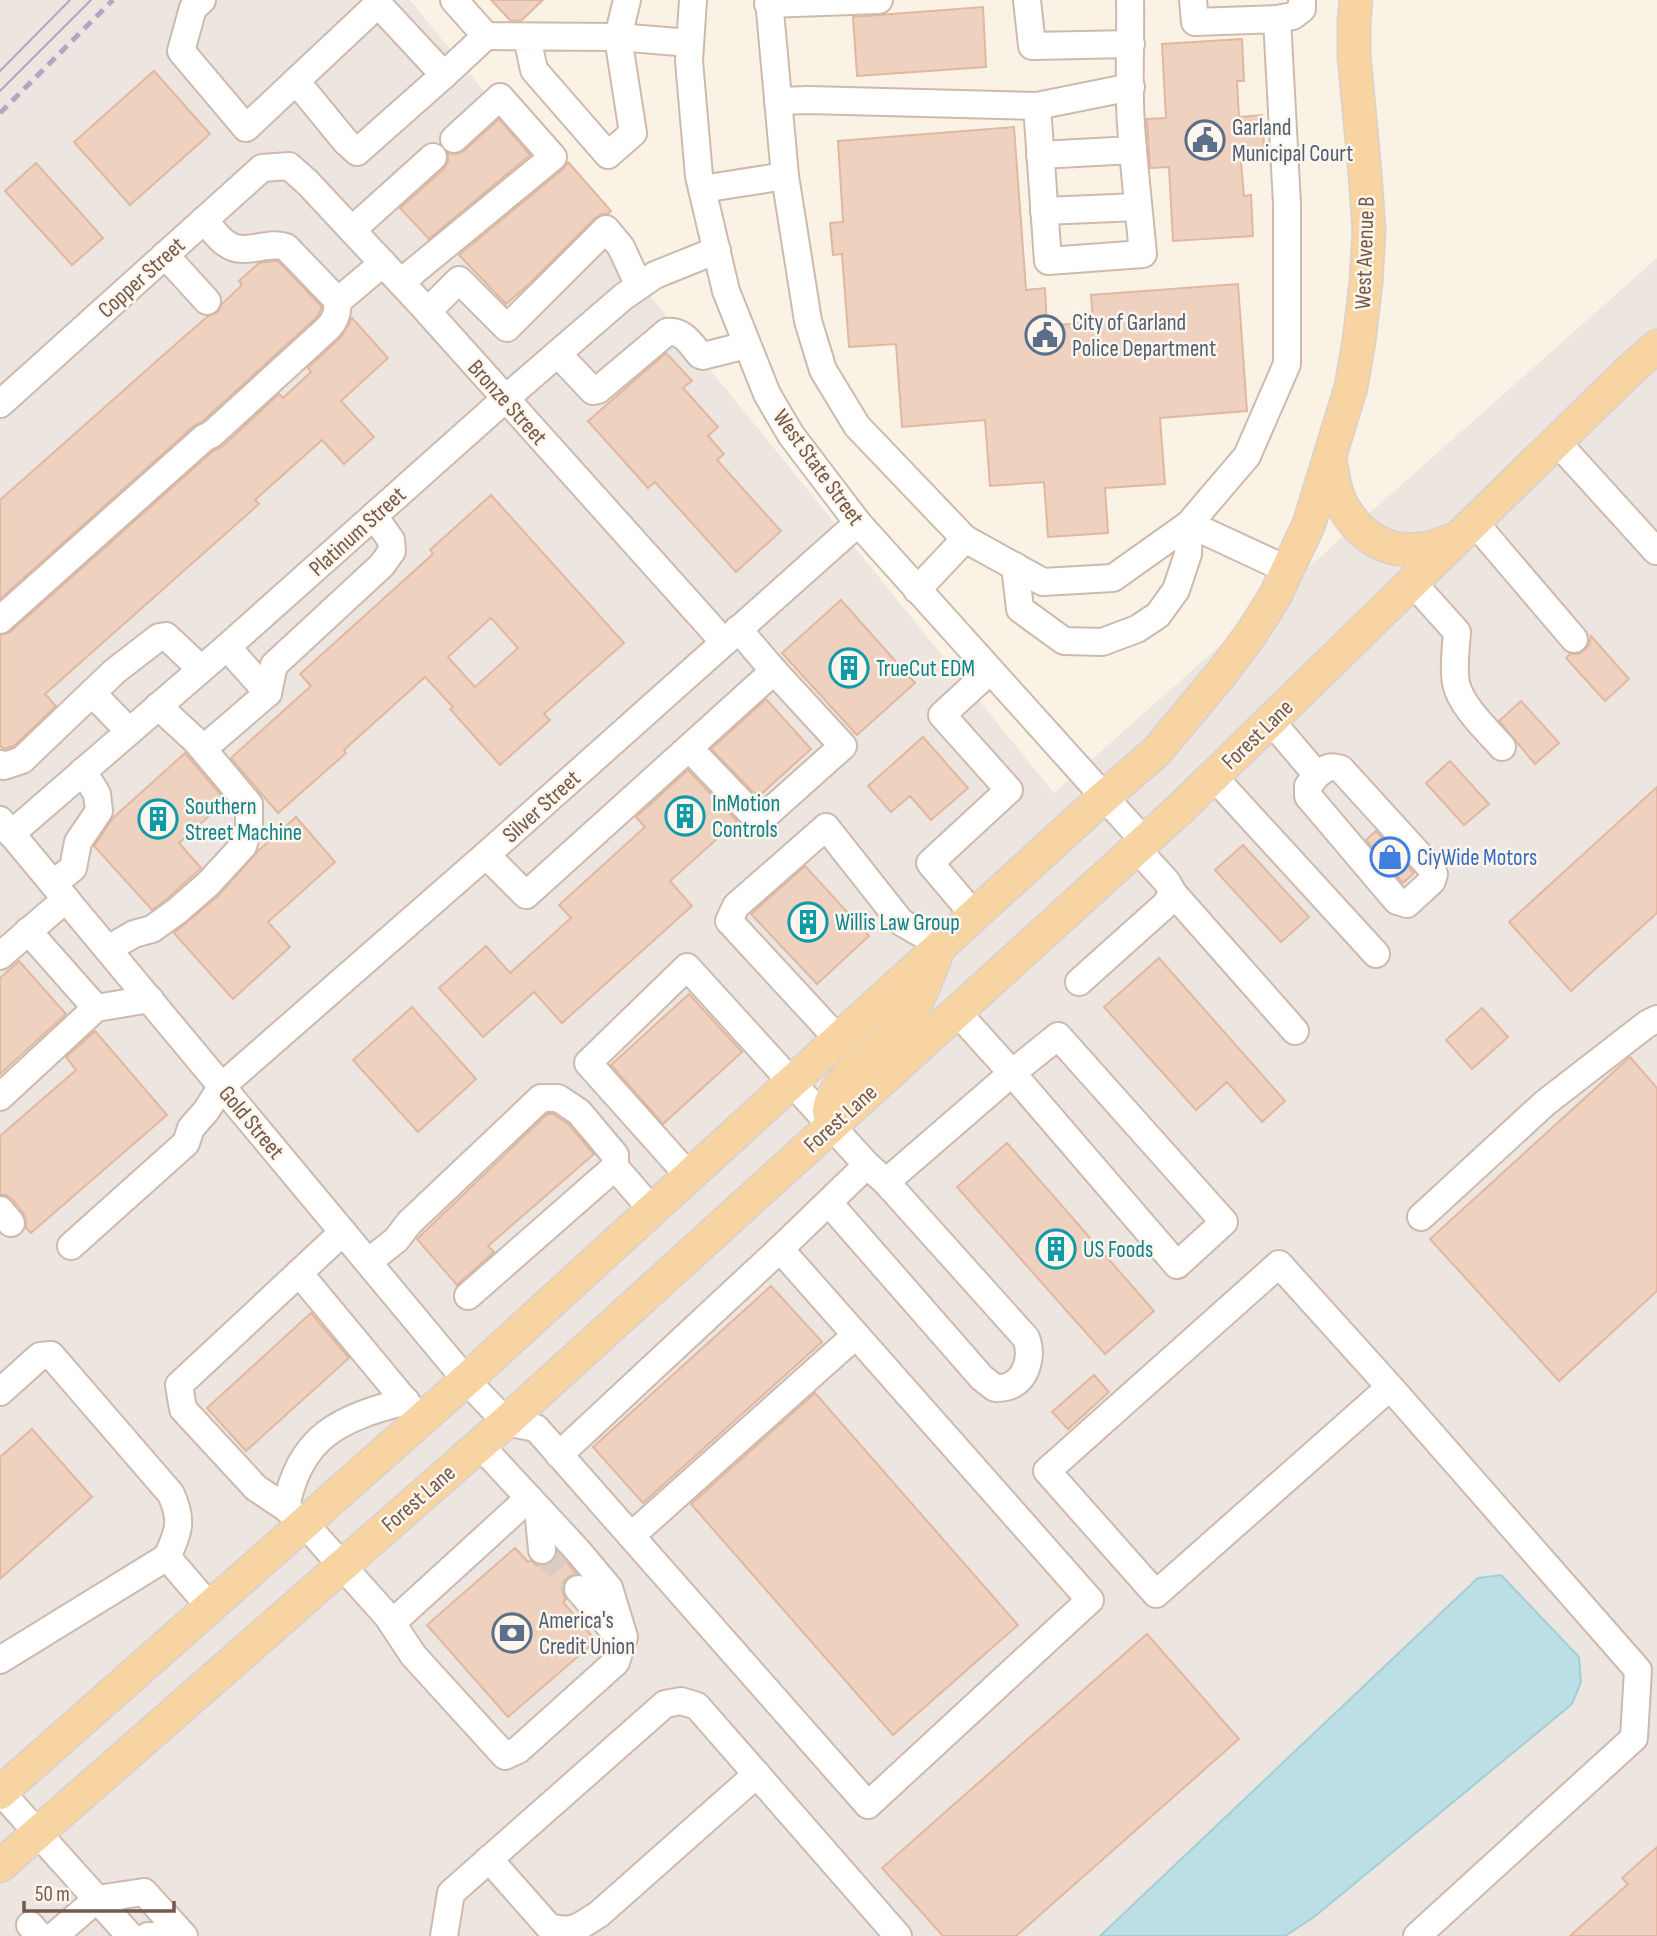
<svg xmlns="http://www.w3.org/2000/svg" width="1657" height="1936" font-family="'Sofia Sans Condensed',sans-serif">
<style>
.industrial{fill:#ece5e0}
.water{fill:#bbdfe4;stroke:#a2cfd5;stroke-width:2}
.building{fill:#efd1bf;stroke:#e1b7a0;stroke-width:2;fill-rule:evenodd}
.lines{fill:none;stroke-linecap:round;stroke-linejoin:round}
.minor-tunnel{stroke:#d9ccc0;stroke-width:26;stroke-dasharray:26 13;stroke-linecap:butt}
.minor-casing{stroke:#cdbaad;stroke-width:30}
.major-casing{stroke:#d8d1cd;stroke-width:35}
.minor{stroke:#fff;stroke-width:26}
.major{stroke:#f7d4a2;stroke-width:32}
.tram{stroke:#b5a5c4;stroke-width:2}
.rail{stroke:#b5a5c4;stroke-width:5;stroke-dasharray:10 7;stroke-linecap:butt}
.labels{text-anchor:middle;stroke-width:5;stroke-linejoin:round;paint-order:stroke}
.service-label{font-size:23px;fill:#4e5e75;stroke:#fef6ec;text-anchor:start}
.street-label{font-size:23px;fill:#73594c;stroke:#fef6ec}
.culture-label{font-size:23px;fill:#0d838f;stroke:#fef6ec;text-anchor:start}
.shop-label{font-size:23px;fill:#366cbe;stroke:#fef6ec;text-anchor:start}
</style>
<rect width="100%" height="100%" fill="#fbf2e6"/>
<polygon class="industrial" points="0,0 410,0 1054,793 1657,258 1657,1936 0,1936"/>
<polygon class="water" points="1501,1575 1579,1657 1581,1682 1572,1704 1314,1917 1285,1936 1100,1936 1478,1578"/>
<g class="building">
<polygon points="491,0 543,0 521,21 510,20"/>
<polygon points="983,7 986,67 857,76 853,17"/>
<polygon points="1242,39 1244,81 1237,81 1239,117 1262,115 1265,161 1241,162 1244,196 1251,195 1253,236 1173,241 1169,167 1150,168 1147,124 1146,119 1166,118 1162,44"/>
<polygon points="154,71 210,134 130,205 74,142"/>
<polygon points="499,119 530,155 429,239 400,208 444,169 448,161 448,153 457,154 464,151"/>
<polygon points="1014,127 1026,290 1045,288 1047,326 1093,322 1091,295 1238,284 1247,411 1160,418 1165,484 1105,488 1108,533 1048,537 1044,482 990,486 985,420 902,427 896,344 849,347 842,254 833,255 830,223 843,222 838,141"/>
<polygon points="568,162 611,211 608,214 602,214 595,218 529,284 506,304 459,255 563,169"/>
<polygon points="36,163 103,238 72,265 5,191"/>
<polygon points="273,261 278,261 322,307 318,316 203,421 194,426 0,599 0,500 185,336 208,316 218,312 222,304 242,285 239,281 259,263"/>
<polygon points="352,318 388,358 341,401 374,437 344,464 322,440 255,500 259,504 45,694 56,706 14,746 3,749 0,745 0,635 10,632 213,451 223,446 279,394 283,398 311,372 308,368 342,336"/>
<polygon points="666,353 692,381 683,388 718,427 708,436 724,454 717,460 781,531 736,572 655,482 648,488 588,421"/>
<path d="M491,495l133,148 -80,71 6,6 -50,45 -50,-56 3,-2 -28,-30 -81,73 2,3 -68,60 -47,-55 80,-72 -11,-12 133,-120 -3,-4zM491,618l27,30 -43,39 -27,-30z"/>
<polygon points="841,600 915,683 857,735 782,653"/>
<polygon points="1591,636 1629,679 1605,701 1566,658 1570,654 1578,654 1585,650 1589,645"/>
<polygon points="766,699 811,749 758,797 711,749"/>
<polygon points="1521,701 1559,743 1535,764 1499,721"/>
<polygon points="923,737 968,788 931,820 910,796 891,812 868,786"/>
<polygon points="185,753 226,801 179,843 201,868 167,899 152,910 94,846 113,818"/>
<polygon points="1450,761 1489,804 1464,825 1426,783"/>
<polygon points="688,770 737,821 670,881 692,906 562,1023 534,992 483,1037 439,988 486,946 510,973 571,918 559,905 645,827 636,817"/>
<polygon points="1657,787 1657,913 1571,991 1509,922"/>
<polygon points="296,817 335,862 268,922 290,947 233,999 174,933 218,896 258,851"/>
<polygon points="1376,831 1414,873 1403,883 1366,840"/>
<polygon points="1243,845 1309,917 1281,942 1215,870"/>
<polygon points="805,866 869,936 817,984 751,914"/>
<polygon points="1159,958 1285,1101 1262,1122 1227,1082 1196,1110 1104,1007"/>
<polygon points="19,961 66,1014 0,1074 0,978"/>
<polygon points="689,994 742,1052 663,1124 611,1065"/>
<polygon points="412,1007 476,1079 418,1132 353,1060"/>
<polygon points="1482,1008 1508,1037 1472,1069 1446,1040"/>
<polygon points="95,1031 167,1115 31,1233 26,1228 26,1220 23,1213 12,1199 6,1195 0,1195 0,1136 76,1070 66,1057"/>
<polygon points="1630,1057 1657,1088 1657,1291 1559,1381 1430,1239"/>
<polygon points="547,1114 553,1114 568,1124 594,1154 488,1246 494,1252 457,1285 417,1239"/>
<polygon points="1007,1143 1154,1311 1105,1354 957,1187"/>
<polygon points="771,1286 822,1342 643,1503 593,1447"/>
<polygon points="311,1313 349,1358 246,1451 207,1408"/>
<polygon points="1094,1375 1109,1392 1068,1429 1052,1412"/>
<polygon points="815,1393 1018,1625 893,1735 691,1504"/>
<polygon points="32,1429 92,1497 0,1579 0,1457"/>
<polygon points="515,1548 528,1562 531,1560 536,1565 544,1566 552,1562 556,1557 557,1552 566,1561 576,1574 568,1577 563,1583 562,1591 566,1599 563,1602 596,1641 508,1717 427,1625"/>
<polygon points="1147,1634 1239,1739 1016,1936 943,1936 882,1868"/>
<polygon points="1657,1847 1657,1936 1570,1936 1628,1884 1622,1878"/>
</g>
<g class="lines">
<polyline class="minor-tunnel" points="542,1550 578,1589"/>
<g class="minor-casing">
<g id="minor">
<polyline points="202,0 193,8 181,51 246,128 378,4 444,75 486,36"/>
<polyline points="454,0 486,36 618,37 633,133 608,155 534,70 527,37"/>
<polyline points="627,0 618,37 690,43"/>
<polyline points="693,0 689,61 699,176 726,291 767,394 791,435 858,523 1144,841"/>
<polyline points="1027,0 1032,46 1131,44"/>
<path d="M1130,0c1,41 -2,83 1,125 3,43 8,86 12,129l-95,7 -11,-155 94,-19"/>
<polyline points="768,4 879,0"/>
<polyline points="1277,19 1293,16 1302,9 1302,0"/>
<polyline points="296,81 346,142 357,152 444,75"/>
<polyline points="778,101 808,100 1037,106"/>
<polyline points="1040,155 1133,150"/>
<polyline points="785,176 808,321 823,370 857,426 965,539 917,590"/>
<polyline points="702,189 785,176 769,0"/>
<polyline points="1044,211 1138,207"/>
<path d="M204,220c7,7 14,19 23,24 17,13 41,-4 59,3l52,54 45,-38"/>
<polyline points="352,230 433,157"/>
<polyline points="165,255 207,301"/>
<polyline points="401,282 553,157 500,97 454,139"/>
<polyline points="428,311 459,280 507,328 606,229 621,247 639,286"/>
<path d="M558,354l35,37 5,-1 69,-58c16,-2 24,12 33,23l3,1 44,-11"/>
<polyline points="0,404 262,168 289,166 308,183 420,303 724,642"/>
<polyline points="1557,442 1656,551"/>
<polyline points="1475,523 1574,639"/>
<polyline points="965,539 1043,582 1113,578 1189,524 1288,570"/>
<polyline points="1015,566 1020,609 1064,641 1102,642 1137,629 1158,615 1176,590 1188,554 1189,524 1247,456 1287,364 1287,204 1277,19 1195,22 1193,0"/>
<path d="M1413,583l44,49c-1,16 -4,35 -1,51 4,22 32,48 46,64"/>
<path d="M0,620l204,-182 8,-4 115,-105c9,-9 10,-15 11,-28"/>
<polyline points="92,693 129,731"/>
<polyline points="268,693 274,665 382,565 392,551 391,540 374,516"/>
<path d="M1271,721l46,54 -9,11v10l89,105 10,3 25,-23 2,-7 -2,-5 -91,-100c-11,-4 -15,-1 -24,6"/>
<polyline points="689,748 759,821 843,746 774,671"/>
<polyline points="203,749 268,693 227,647"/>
<polyline points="0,764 4,766 22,760 115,671 159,637 166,636 201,669"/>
<polyline points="1213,776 1376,954"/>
<polyline points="0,820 466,1380 506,1422 536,1428 868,1805 1090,1600 780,1249 867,1165"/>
<polyline points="11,834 227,647 505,399 623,297 655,275 717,250"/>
<polyline points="486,855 526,895 774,671 738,629"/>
<polyline points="53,884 73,868 78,842 99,811 97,794 83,771"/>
<polyline points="1173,893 1295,1031"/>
<polyline points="974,915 930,863 1009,790 942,715 990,671"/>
<polyline points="28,931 96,1008"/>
<polyline points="108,949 134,934 152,929 177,911 208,884 243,846 249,827 249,804 196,741 158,706"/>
<polyline points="0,956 66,899"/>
<polyline points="1079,982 1165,905 1173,893 1167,882 1136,848"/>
<polyline points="838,1039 729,921 736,906 826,827 901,922 941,945"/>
<polyline points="0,1097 96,1008 150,999"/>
<path d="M689,1176l-101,-113 99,-96 180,198 19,17 140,156c7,18 1,42 -19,49 -1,1 -11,1 -12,1l-13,-10 -153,-175"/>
<polyline points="886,1182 1012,1073 1177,1265 1224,1222 1058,1036 1012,1073 957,1012"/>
<polyline points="0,1210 11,1223"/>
<polyline points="1421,1217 1545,1103 1647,1024 1657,1019"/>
<polyline points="343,1232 179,1385 183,1409 256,1488 286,1508 304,1523 388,1617 413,1655 505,1756 518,1750 616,1662 624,1637 609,1588 578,1551 479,1444"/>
<polyline points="71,1246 186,1143 191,1128 206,1111 222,1086 486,855 858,523"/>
<polyline points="368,1262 396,1240 409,1223 541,1098 558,1098 579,1112 615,1155 615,1167"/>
<polyline points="299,1273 421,1420"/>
<polyline points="468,1296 615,1167 652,1210"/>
<polyline points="1390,1387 1156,1594 1047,1471 1279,1264 1390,1387 1638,1670 1634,1738 1417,1936"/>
<path d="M0,1392l40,-36 11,-1 120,139c12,27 8,37 -4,63l43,50"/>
<polyline points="559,1455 780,1249"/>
<path d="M286,1508c13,-72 54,-90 120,-107"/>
<polyline points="538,1508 542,1550"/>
<polyline points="631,1536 856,1335"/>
<polyline points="578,1589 619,1637"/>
<polyline points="392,1623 529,1498"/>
<polyline points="0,1660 167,1557"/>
<polyline points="0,1791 130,1936"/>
<path d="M489,1859l60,68c24,7 31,-1 50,-13l158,-140"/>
<polyline points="30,1925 40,1936"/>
<polyline points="54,1936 97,1899 144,1892 184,1936"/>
<polyline points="148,1936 155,1936"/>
<polyline points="444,1936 451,1893 665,1704 681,1701 697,1706 898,1936"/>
</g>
</g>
<g class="major-casing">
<g id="major">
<path d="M1330,461c4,14 4,29 11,42 26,48 67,58 115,35"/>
<path d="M831,1126c0,-5 -2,-12 -2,-16 4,-33 61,-67 81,-95 9,-14 19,-42 26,-59"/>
<polyline points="0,1793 466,1380 1087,812 1157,751 1222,673 1251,634 1275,596 1309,524 1351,387 1359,341 1366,282 1369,231 1365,173 1354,56 1354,22 1356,0"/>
<polyline points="0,1866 506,1422 1180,809 1628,372 1657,346"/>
</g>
</g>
<use href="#minor" class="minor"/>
<use href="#major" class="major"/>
<g class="tram">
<polyline points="0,71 70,0"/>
<polyline points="0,91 91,0"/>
</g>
<polyline class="rail" points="0,113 113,0"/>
</g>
<defs>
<g id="civic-ring" transform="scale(2.0125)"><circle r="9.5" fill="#fef6ec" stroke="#5c6f8a" stroke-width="1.5"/><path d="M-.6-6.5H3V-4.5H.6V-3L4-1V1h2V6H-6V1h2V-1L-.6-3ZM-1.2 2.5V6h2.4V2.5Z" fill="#5c6f8a"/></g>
<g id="building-ring" transform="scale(2.0125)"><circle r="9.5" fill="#fef6ec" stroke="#0f9aa8" stroke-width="1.5"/><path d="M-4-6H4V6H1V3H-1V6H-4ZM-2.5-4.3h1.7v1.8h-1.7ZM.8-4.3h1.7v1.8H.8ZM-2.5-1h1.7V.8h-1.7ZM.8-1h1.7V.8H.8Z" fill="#0f9aa8"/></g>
<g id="shop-ring" transform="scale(2.0125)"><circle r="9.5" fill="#fef6ec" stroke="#3f7fe0" stroke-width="1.5"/><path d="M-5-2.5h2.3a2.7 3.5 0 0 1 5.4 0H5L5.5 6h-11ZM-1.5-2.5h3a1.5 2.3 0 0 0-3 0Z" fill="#3f7fe0"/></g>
<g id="bank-ring" transform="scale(2.0125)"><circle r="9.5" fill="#fef6ec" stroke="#5c6f8a" stroke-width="1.5"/><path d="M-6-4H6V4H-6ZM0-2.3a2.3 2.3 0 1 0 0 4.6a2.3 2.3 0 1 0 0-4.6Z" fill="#5c6f8a"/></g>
</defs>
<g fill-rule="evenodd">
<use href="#civic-ring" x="1205" y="140"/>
<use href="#civic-ring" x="1045" y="335"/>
<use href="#building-ring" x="849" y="668"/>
<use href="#building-ring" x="685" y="816"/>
<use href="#building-ring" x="158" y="819"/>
<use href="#shop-ring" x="1390" y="857"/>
<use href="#building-ring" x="808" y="922"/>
<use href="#building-ring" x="1056" y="1249"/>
<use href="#bank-ring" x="512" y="1633"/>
</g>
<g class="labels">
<g class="service-label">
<text x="1232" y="135">Garland<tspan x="1232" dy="26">Municipal Court</tspan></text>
<text x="1072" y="330">City of Garland<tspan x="1072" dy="26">Police Department</tspan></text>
<text x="539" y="1628">America's<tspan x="539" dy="26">Credit Union</tspan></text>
</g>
<g class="street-label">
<text transform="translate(1364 253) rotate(-88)" y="8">West Avenue B</text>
<text transform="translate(141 277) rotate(-42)" y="8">Copper Street</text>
<text transform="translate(508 402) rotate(48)" y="8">Bronze Street</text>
<text transform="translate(819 467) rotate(54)" y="8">West State Street</text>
<text transform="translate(357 531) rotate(-42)" y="8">Platinum Street</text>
<text transform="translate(1257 734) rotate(-44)" y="8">Forest Lane</text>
<text transform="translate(541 806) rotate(-42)" y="8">Silver Street</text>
<text transform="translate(840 1118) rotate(-42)" y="8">Forest Lane</text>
<text transform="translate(252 1122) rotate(50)" y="8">Gold Street</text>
<text transform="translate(418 1498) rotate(-41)" y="8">Forest Lane</text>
</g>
<g class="culture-label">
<text x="876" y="676">TrueCut EDM</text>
<text x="712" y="811">InMotion<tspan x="712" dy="26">Controls</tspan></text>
<text x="185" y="814">Southern<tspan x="185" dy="26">Street Machine</tspan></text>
<text x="835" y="930">Willis Law Group</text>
<text x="1083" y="1257">US Foods</text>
</g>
<g class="shop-label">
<text x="1417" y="865">CiyWide Motors</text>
</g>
</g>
<path d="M24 1901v10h150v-10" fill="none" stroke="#73594c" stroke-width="3.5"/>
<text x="35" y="1901" font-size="21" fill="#73594c" stroke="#fef6ec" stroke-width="5" paint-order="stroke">50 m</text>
</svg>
